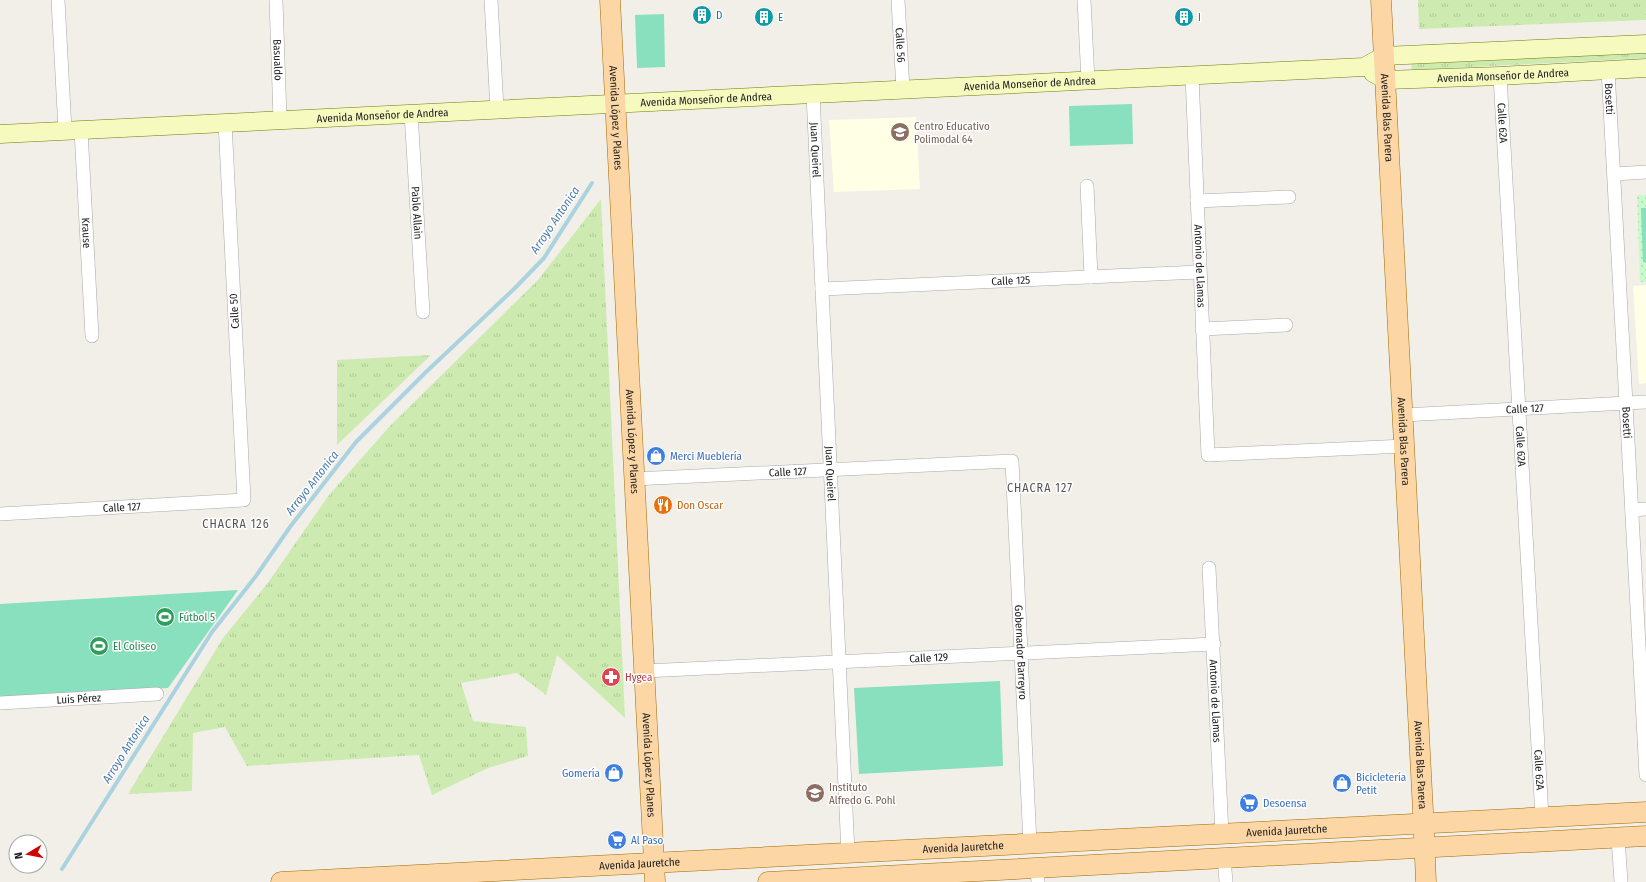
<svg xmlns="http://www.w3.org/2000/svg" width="1646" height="882" font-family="'Fira Sans Condensed',sans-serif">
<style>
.education{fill:#ffffe5}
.grass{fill:url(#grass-tufts)}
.park{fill:url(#park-dots)}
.pitch{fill:#88e0be}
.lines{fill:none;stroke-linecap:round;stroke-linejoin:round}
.stream{stroke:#aad3df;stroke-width:4}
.street-casing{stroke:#a9a9a9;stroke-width:14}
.secondary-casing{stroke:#707d05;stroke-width:19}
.primary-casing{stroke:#a06b00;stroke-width:21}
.street{stroke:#fff;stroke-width:13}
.secondary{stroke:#f7fabf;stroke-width:18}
.primary{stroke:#fcd6a4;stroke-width:20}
.labels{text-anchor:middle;stroke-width:3;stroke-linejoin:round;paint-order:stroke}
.culture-label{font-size:11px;fill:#0d838f;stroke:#fff;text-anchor:start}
.street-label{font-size:11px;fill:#222;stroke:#fff}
.education-label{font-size:11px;fill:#785e54;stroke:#fff;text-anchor:start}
.shop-label{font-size:11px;fill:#366cbe;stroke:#fff;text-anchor:start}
.food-label{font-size:11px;fill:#c56008;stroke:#fff;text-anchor:start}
.leisure-label{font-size:11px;fill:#27864d;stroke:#fff;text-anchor:start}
.health-label{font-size:11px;fill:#be3a42;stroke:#fff;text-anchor:start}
.water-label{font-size:12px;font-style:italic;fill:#4a7aab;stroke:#fff}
.neighbourhood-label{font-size:12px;letter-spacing:1px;fill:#555;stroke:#fff}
</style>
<defs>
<pattern id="grass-tufts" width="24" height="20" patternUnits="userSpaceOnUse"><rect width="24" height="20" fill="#cdebb0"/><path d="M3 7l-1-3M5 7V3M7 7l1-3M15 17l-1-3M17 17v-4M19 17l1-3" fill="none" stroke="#b0c997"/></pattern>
<pattern id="park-dots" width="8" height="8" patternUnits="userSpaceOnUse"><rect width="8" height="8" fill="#c8facc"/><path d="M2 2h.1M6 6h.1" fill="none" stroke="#acd6af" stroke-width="1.8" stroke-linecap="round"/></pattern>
</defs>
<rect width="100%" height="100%" fill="#f2efe9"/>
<g class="education">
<polygon points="916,117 920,189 834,192 829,120"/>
<polygon points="1646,285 1646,383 1639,384 1633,286"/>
</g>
<g class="grass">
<polygon points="1418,0 1646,0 1646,20 1419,29"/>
<polygon points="1646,51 1646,58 1412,70 1411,63"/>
<polygon points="601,199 625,718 557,655 546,695 517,673 461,683 473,721 526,727 528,756 488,768 432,795 419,755 247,766 225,727 193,733 192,791 128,794 223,638 267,584 329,495 389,427 538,280"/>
<polygon points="431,355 337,445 337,360"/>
</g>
<polygon class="park" points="1637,195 1646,195 1646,282 1640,282"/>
<g class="pitch">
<polygon points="664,14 665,67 637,68 635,15"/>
<polygon points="1132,104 1133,144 1070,146 1069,106"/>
<polygon points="1641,208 1646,208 1646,262 1643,262"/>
<polygon points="238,590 168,688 0,697 0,604"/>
<polygon points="1000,681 1003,766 859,774 854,688"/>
</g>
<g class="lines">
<polyline class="stream" points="62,869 212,632 256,576 290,527 356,442 426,372 515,288 544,258 592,183"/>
<g class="street-casing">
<g id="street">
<polyline points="58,0 65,130"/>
<path id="s1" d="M276,0l4,119"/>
<polyline points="491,0 497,109"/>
<path id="s2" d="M898,0l5,90"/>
<polyline points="1084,0 1088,81"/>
<path id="s3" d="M1608,70l38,705"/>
<path id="s4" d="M1192,76l16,379 197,-9"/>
<path id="s5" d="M1500,76l42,741"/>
<path id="s6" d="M813,94l35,759"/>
<path id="s7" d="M411,113l12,199"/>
<path id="s8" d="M81,130l11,206"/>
<polyline points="1615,174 1646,172"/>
<polyline points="1087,186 1091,277"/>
<polyline points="1197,201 1289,197"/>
<path id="s9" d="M822,289l377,-17"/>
<polyline points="1202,329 1286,325"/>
<path id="s10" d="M1403,415l243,-13"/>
<path id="s11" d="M634,479l378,-18 18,383"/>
<polyline points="1632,510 1646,509"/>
<path id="s12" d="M0,514l244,-14 -19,-378"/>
<path id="s13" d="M1209,568l13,266"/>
<path id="s14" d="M645,671l569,-27"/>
<path id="s15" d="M0,703l157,-9"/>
<polyline points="1618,838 1621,882"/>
<polyline points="1224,858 1226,882"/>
<polyline points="1037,868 1038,882"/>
</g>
</g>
<g class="secondary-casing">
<g id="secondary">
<path id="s16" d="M1373,73l13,7 114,-4 146,-8"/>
<path id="s17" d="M0,134l1364,-67 20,-11 262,-12"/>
</g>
</g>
<g class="primary-casing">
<g id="primary">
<path id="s18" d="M610,0l45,882"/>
<path id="s19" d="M1381,0l42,811 3,71"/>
<path id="s20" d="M281,882l1365,-70"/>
<polyline points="768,882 1646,836"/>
</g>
</g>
<use href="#street" class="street"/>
<use href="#secondary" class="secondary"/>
<use href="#primary" class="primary"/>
</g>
<defs>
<g id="building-disc" transform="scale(1)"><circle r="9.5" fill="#0f9aa8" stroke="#fff"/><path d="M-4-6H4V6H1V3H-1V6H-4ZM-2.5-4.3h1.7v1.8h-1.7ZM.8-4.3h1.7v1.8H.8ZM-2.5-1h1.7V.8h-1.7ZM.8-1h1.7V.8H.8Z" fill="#fff"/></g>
<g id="school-disc" transform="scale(1)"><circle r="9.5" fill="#8d6e63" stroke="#fff"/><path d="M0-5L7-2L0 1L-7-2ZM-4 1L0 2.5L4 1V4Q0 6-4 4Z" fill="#fff"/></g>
<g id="shop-disc" transform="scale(1)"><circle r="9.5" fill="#3f7fe0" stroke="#fff"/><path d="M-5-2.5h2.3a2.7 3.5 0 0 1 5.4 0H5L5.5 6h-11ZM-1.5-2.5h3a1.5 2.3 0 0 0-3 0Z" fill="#fff"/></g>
<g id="restaurant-disc" transform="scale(1)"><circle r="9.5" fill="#e8710a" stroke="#fff"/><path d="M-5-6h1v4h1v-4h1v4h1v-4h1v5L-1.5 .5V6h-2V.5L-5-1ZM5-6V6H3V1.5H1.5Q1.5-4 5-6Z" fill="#fff"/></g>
<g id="stadium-disc" transform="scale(1)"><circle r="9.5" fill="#2e9e5b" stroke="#fff"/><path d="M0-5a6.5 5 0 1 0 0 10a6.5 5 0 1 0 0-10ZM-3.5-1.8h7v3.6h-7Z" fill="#fff"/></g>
<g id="pharmacy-disc" transform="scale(1)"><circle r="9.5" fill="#e0444e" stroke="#fff"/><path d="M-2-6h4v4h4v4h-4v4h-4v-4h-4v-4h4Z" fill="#fff"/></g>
<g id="supermarket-disc" transform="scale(1)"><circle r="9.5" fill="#3f7fe0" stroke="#fff"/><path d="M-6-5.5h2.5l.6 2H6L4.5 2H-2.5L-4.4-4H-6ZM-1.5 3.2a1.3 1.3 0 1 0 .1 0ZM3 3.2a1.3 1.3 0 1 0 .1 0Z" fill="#fff"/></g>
</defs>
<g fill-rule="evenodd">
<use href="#building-disc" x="702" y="15"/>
<use href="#building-disc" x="764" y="17"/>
<use href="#building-disc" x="1184" y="17"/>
<use href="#school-disc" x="900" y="132"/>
<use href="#shop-disc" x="656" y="456"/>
<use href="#restaurant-disc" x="663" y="505"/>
<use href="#stadium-disc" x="165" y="617"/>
<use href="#stadium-disc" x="99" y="646"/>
<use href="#pharmacy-disc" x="611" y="677"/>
<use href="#shop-disc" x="614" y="773"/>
<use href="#shop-disc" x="1342" y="783"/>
<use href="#school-disc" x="815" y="793"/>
<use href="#supermarket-disc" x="1249" y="803"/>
<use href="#supermarket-disc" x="617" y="840"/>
</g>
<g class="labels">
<g class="culture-label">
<text x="716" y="19">D</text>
<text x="778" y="21">E</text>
<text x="1198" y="21">I</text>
</g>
<g class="street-label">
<text dy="4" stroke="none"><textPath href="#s2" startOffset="45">Calle 56</textPath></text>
<text dy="4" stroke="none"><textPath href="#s1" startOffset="60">Basualdo</textPath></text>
<text dy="4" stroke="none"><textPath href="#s16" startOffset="132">Avenida Monseñor de Andrea</textPath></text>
<text dy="4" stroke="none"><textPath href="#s17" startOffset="1031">Avenida Monseñor de Andrea</textPath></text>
<text dy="4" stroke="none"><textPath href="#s17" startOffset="707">Avenida Monseñor de Andrea</textPath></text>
<text dy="4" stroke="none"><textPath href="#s3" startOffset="29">Bosetti</textPath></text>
<text dy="4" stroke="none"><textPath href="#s17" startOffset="383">Avenida Monseñor de Andrea</textPath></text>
<text dy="4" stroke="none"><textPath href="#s18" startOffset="118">Avenida López y Planes</textPath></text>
<text dy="4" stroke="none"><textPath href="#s19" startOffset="118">Avenida Blas Parera</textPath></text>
<text dy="4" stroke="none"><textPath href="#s5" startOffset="47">Calle 62A</textPath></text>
<text dy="4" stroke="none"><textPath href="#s6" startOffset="56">Juan Queirel</textPath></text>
<text dy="4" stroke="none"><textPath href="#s7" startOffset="100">Pablo Allain</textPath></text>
<text dy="4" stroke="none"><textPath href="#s8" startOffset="103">Krause</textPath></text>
<text dy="4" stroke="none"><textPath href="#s4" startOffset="190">Antonio de Llamas</textPath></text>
<text dy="4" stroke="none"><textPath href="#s9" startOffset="189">Calle 125</textPath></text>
<text transform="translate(234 311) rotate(-93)" y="4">Calle 50</text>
<text dy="4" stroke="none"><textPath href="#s10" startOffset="122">Calle 127</textPath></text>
<text dy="4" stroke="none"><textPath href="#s3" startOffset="353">Bosetti</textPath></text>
<text dy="4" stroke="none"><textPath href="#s18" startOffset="442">Avenida López y Planes</textPath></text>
<text dy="4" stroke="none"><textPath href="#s19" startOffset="442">Avenida Blas Parera</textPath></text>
<text dy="4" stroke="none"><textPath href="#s5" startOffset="371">Calle 62A</textPath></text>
<text dy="4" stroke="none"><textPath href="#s11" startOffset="154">Calle 127</textPath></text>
<text dy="4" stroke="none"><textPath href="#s6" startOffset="380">Juan Queirel</textPath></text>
<text dy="4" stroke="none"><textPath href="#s12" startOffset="122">Calle 127</textPath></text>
<text dy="4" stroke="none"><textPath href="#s11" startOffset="570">Gobernador Barreyro</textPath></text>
<text dy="4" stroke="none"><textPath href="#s14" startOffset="284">Calle 129</textPath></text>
<text dy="4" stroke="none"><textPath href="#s15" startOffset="79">Luis Pérez</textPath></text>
<text dy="4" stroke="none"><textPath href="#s13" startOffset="133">Antonio de Llamas</textPath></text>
<text dy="4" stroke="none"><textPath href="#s18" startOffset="766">Avenida López y Planes</textPath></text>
<text dy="4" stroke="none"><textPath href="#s19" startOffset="766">Avenida Blas Parera</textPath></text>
<text dy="4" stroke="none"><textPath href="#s5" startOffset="695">Calle 62A</textPath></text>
<text dy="4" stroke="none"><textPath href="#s20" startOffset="1007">Avenida Jauretche</textPath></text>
<text dy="4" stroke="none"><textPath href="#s20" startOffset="683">Avenida Jauretche</textPath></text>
<text dy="4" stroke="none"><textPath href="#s20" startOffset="359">Avenida Jauretche</textPath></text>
</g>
<g class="education-label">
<text x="914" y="130">Centro Educativo<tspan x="914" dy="13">Polimodal 64</tspan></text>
<text x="829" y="791">Instituto<tspan x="829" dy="13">Alfredo G. Pohl</tspan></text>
</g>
<g class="shop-label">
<text x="670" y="460">Merci Mueblería</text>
<text x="600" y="777" text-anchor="end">Gomería</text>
<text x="1356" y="781">Bicicletería<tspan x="1356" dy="13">Petit</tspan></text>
<text x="1263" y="807">Desoensa</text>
<text x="631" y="844">Al Paso</text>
</g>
<g class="food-label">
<text x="677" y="509">Don Oscar</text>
</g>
<g class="leisure-label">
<text x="179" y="621">Fútbol 5</text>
<text x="113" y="650">El Coliseo</text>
</g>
<g class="health-label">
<text x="625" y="681">Hygea</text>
</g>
<g class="water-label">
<text transform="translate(555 220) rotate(-56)" y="4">Arroyo Antonica</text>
<text transform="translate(312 483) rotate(-52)" y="4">Arroyo Antonica</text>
<text transform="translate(126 749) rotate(-58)" y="4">Arroyo Antonica</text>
</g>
<g class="neighbourhood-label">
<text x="1040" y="492">CHACRA 127</text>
<text x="236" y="528">CHACRA 126</text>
</g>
</g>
<g transform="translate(28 854) rotate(260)"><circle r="19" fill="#ffffff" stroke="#a7a7a7"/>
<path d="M0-3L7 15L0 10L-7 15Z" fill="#d40000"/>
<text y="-6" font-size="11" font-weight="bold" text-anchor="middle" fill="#222222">N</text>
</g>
</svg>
